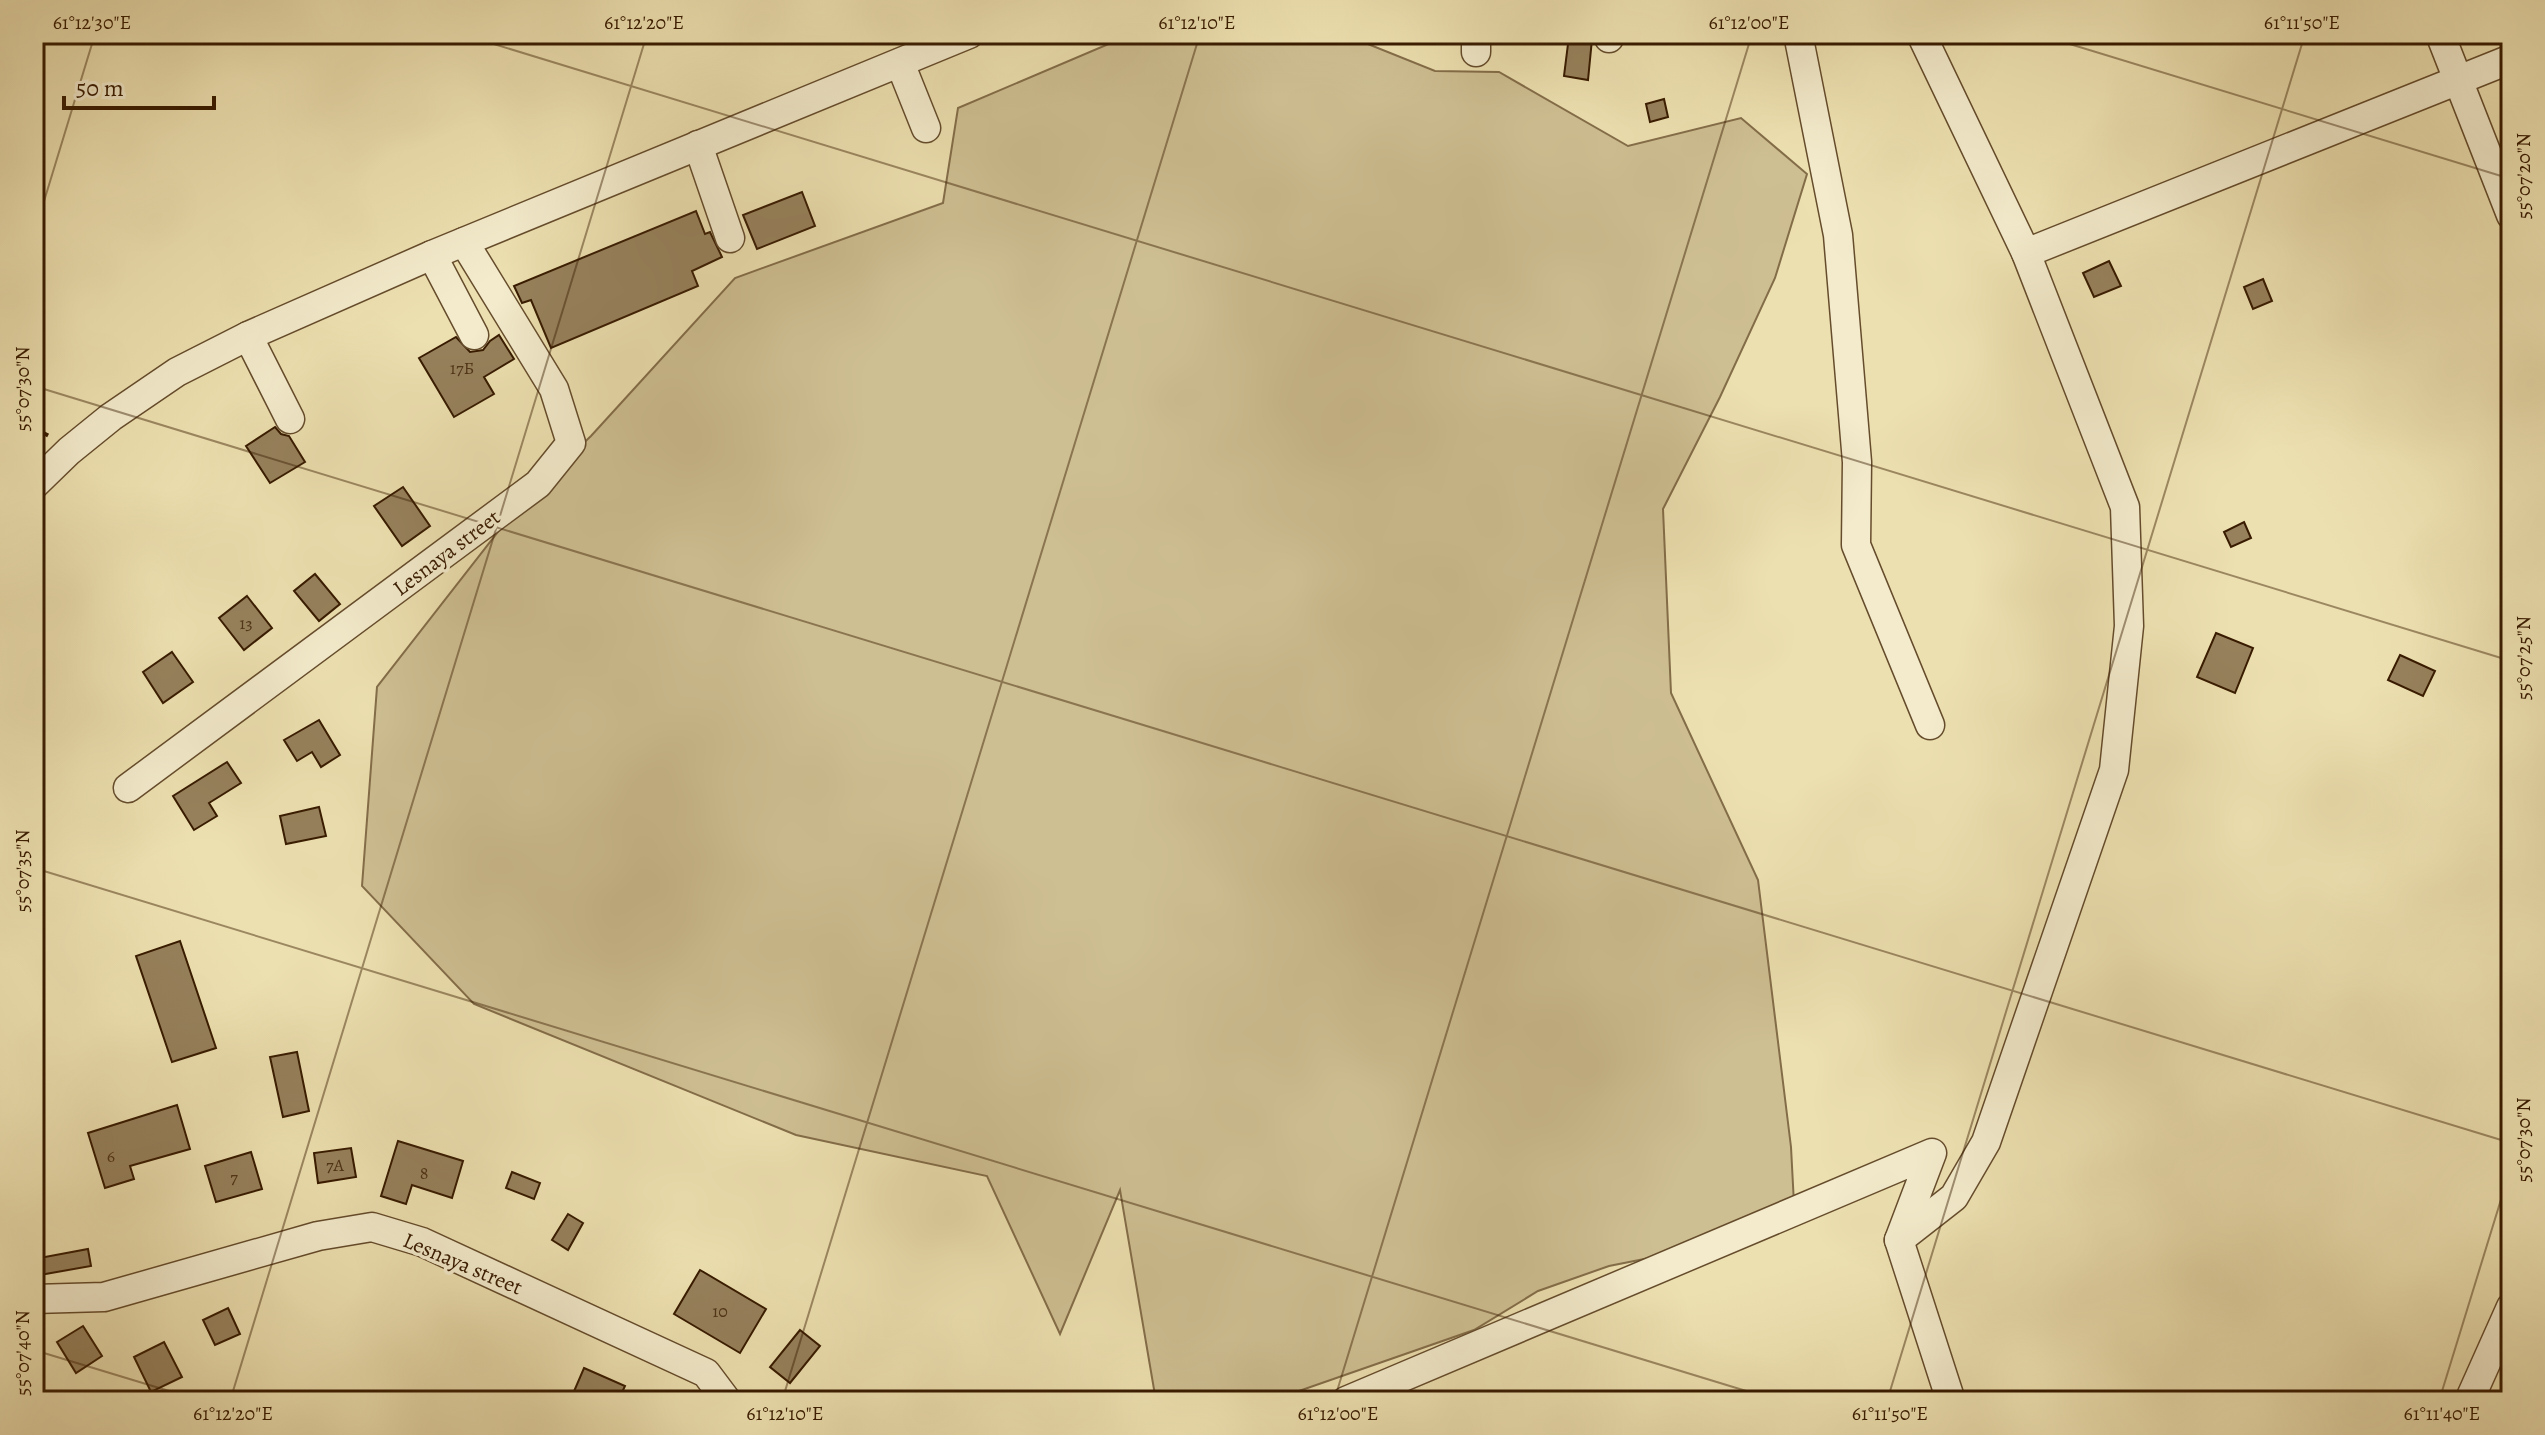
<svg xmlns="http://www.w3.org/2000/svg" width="2545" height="1435" font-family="Alegreya,serif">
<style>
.green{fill:#cebf92;stroke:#836d49;stroke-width:2}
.building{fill:#96815c;stroke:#381b00;stroke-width:2}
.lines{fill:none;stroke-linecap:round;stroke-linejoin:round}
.minor-casing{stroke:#654c2c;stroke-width:31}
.path{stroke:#381b00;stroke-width:4;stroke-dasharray:6 4;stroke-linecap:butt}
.minor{stroke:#f3ebcc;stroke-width:28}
.ticks{fill:none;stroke:#381b00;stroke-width:2;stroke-opacity:0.45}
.labels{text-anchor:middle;stroke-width:7;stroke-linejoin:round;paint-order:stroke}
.number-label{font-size:18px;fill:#503417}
.street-label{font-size:22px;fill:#381b00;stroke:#f3ebcc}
.neatline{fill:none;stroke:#381b00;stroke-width:3}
.ticks-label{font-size:20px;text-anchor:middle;fill:#381b00}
</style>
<rect width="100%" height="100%" fill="#ede0b0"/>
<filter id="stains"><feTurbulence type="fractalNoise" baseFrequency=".0025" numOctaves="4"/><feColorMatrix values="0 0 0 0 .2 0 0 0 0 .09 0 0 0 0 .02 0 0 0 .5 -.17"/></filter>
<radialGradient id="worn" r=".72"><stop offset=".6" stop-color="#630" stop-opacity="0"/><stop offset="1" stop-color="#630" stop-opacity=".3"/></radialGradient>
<polygon class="green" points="1132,34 1343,34 1435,71 1499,72 1628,146 1741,118 1807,174 1775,278 1720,397 1663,509 1671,693 1758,880 1791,1147 1795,1223 1725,1243 1609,1266 1538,1291 1474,1330 1299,1391 1235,1399 1156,1401 1120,1190 1060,1334 987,1176 796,1135 474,1004 362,886 377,687 522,501 591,436 735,278 943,203 958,108"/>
<g class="building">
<polygon points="1569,36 1592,39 1588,80 1564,76"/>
<polygon points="1664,99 1668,117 1650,122 1646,104"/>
<polygon points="802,192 815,226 757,249 743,215"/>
<polygon points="696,211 705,234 710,232 722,257 692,271 698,286 551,348 531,300 522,303 514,286"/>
<polygon points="2109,261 2121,286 2094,297 2083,273"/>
<polygon points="2263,279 2272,301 2253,309 2244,287"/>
<polygon points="499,335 514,359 484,377 494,394 454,417 419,358 456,337 470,352 483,350 490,341"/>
<polygon points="275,427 281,434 289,436 305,462 270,483 246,446"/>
<polygon points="403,487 430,526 402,546 374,506"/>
<polygon points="2244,522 2251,538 2231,547 2224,532"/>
<polygon points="315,574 340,604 319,621 294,591"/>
<polygon points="247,596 272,628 244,650 219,618"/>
<polygon points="2216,633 2253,648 2235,693 2197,677"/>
<polygon points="172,652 193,682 163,703 143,672"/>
<polygon points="2400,655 2435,671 2423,696 2388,680"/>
<polygon points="319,720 340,755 321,767 312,752 297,761 284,740"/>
<polygon points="227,762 241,783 209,803 217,816 194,830 173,796"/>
<polygon points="319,807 326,836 286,844 280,816"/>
<polygon points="180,941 216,1048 172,1062 136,956"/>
<polygon points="297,1052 309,1111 283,1117 270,1057"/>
<polygon points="177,1105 190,1149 130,1166 134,1179 105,1188 88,1133"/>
<polygon points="398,1141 463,1161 452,1198 412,1185 406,1204 381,1196"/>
<polygon points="351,1148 356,1177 318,1183 314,1153"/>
<polygon points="251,1152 262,1189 216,1202 205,1166"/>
<polygon points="512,1172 540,1183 534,1199 506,1188"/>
<polygon points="568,1214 583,1223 568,1250 552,1240"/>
<polygon points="88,1249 91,1266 34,1276 34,1259"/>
<polygon points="700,1270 766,1309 740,1353 674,1314"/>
<polygon points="228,1308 240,1334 215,1345 203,1320"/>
<polygon points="83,1326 102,1356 76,1373 57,1342"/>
<polygon points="800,1330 820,1346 790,1383 770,1367"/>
<polygon points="164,1342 182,1377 151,1392 134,1357"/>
<polygon points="584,1368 625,1386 618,1401 585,1401 572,1396"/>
</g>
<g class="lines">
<g class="minor-casing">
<g id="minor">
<polyline points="1476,34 1476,52"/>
<polyline points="1609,34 1609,38"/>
<polyline points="1798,34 1838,235 1857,462 1856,545 1930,725"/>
<polyline points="2440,34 2511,215"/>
<polyline points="900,63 926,128"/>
<polyline points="698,145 730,238"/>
<polyline points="2026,253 2511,59"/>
<polyline points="432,255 474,335"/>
<polyline points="248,336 290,419"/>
<polyline points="34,485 69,451 111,417 177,372 248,336 432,255 969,34"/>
<polyline points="128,788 538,484 571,443 554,389 464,242"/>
<polyline points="1899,1240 1954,1197 1986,1142 2114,770 2129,626 2125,507 2026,253 1921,34"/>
<polyline points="34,1299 104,1297 318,1236 372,1227 422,1242 706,1373 727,1401"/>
<polyline points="1346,1401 1932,1153 1899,1240 1951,1401"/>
<polyline points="2469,1401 2511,1307"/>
</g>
</g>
<polyline class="path" points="34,428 49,436"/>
<use href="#minor" class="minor"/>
</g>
<path class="ticks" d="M461,34l2050,627M2037,34l474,145M34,234l61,-200M34,386l2477,757M34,868l1745,533M34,1350l168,51M230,1401l417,-1367M782,1401l418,-1367M1334,1401l418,-1367M1887,1401l418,-1367M2439,1401l72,-234"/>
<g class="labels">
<g class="number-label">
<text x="462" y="374">17Б</text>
<text x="246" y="629">13</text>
<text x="111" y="1162">6</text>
<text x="335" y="1171">7А</text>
<text x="424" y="1179">8</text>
<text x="234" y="1183">7</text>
<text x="720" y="1317">10</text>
</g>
<g class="street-label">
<text transform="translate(446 552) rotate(-37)" y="8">Lesnaya street</text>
<text transform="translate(463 1263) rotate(23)" y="8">Lesnaya street</text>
</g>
</g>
<rect width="2545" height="1435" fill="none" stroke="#ede0b0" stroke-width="88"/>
<path d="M64 96v12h150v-12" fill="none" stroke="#381b00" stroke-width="4"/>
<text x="76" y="96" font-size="24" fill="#381b00" stroke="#f3ebcc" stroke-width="6" paint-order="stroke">50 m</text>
<rect x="44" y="44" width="2457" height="1347" class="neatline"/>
<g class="ticks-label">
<text x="92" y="29">61°12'30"E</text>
<text x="644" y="29">61°12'20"E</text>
<text x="1197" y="29">61°12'10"E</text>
<text x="1749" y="29">61°12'00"E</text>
<text x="2302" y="29">61°11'50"E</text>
<text transform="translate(2523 176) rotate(-90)" y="7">55°07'20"N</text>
<text transform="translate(22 389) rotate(-90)" y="7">55°07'30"N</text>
<text transform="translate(2523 658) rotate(-90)" y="7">55°07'25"N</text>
<text transform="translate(22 871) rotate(-90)" y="7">55°07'35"N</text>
<text transform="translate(2523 1140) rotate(-90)" y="7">55°07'30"N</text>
<text transform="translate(22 1353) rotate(-90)" y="7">55°07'40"N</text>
<text x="233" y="1420">61°12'20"E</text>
<text x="785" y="1420">61°12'10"E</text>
<text x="1338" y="1420">61°12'00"E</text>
<text x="1890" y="1420">61°11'50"E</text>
<text x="2442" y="1420">61°11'40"E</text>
</g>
<rect width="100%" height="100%" filter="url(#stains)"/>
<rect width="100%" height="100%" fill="url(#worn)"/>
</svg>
